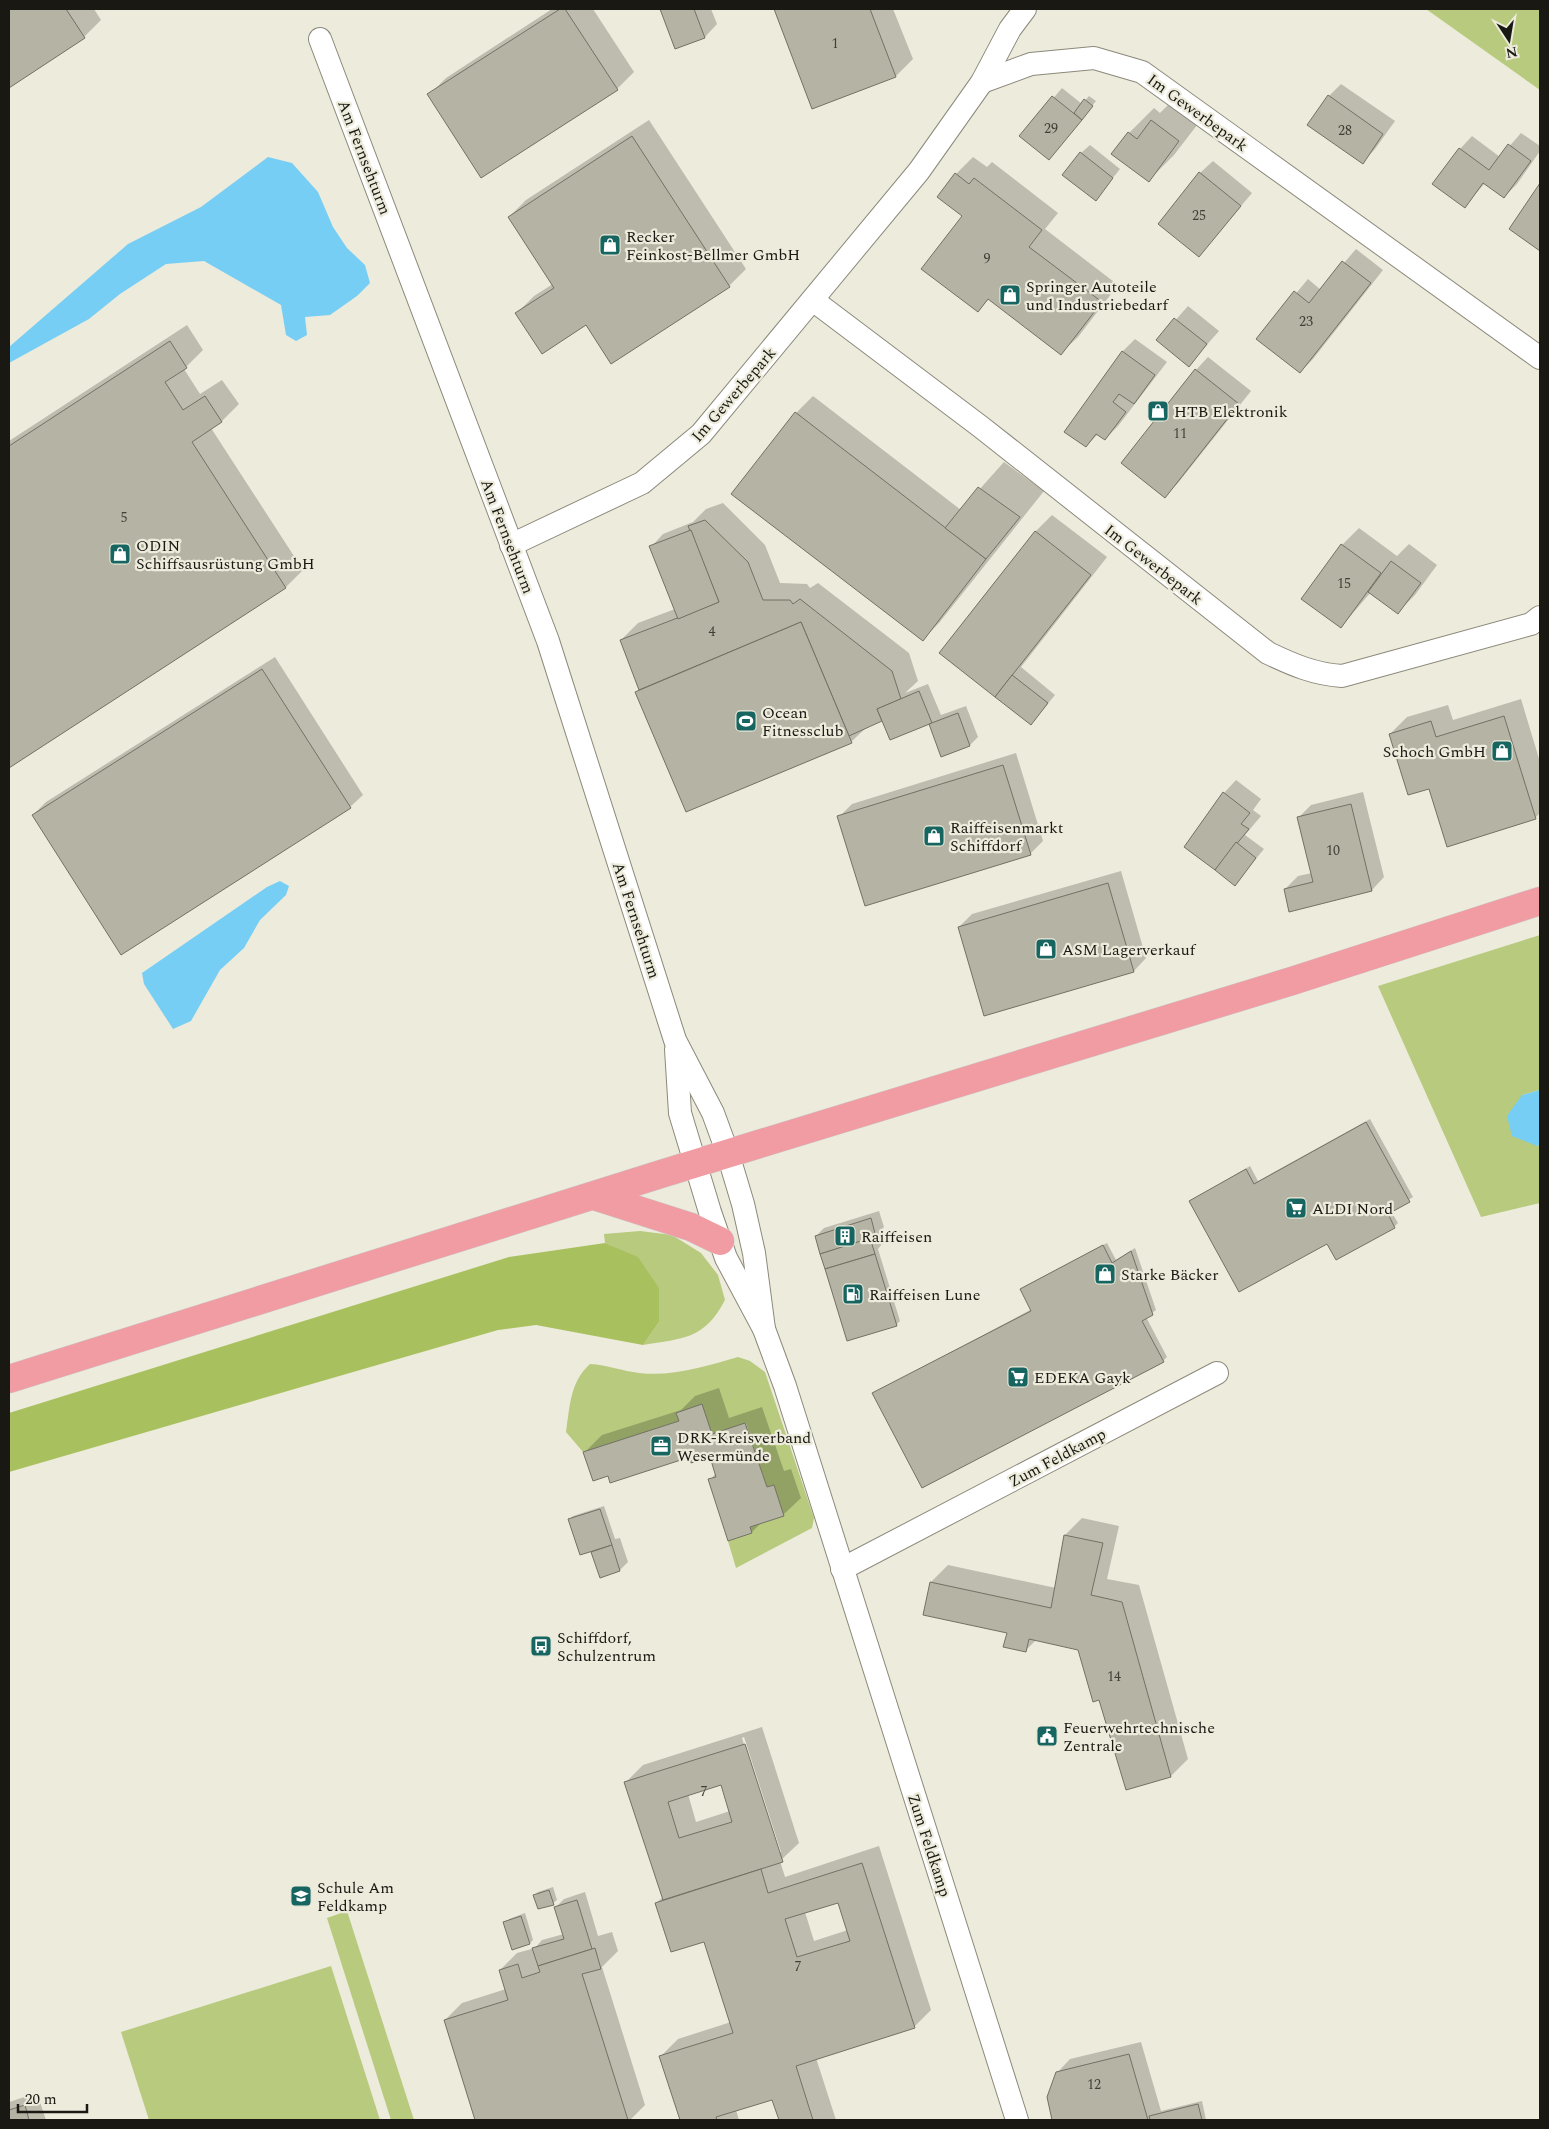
<svg xmlns="http://www.w3.org/2000/svg" width="1549" height="2129" font-family="Spectral,serif">
<style>
.green{fill:#b7ca7e}
.forest{fill:#a9c05f}
.water{fill:#77cef5}
.shadow{fill:#0003;fill-rule:evenodd}
.building{fill:#b5b3a4;stroke:#737163;fill-rule:evenodd}
.lines{fill:none;stroke-linecap:round;stroke-linejoin:round}
.minor-casing{stroke:#8c897b;stroke-width:24}
.major-casing{stroke:#cccccb;stroke-width:29}
.minor{stroke:#fff;stroke-width:22}
.major{stroke:#f19ba2;stroke-width:28}
.labels{text-anchor:middle;stroke-width:4.5;stroke-linejoin:round;paint-order:stroke}
.number-label{font-size:14px;fill:#403f37}
.street-label{font-size:16px;fill:#191813;stroke:#edebdb}
.poi-label{font-size:16px;fill:#191813;stroke:#edebdb;text-anchor:start}
</style>
<rect width="100%" height="100%" fill="#edebdb"/>
<g class="green">
<polygon points="1426,9 1540,9 1540,90"/>
<polygon points="1540,935 1540,1090 1522,1095 1537,1146 1540,1145 1540,1203 1481,1217 1378,986"/>
<path d="M640,1231l32,4 29,18 17,22 7,25c-21,40 -42,38 -82,45l16,-23 -21,-64 -33,-15 -1,-9z"/>
<path d="M738,1357l12,4 15,11 49,146 -2,10 -76,40 -8,-27 24,-8 -2,-6 34,-11 -10,-31 -7,2 -21,-64 -34,11 -10,-30 -26,9 3,8 -96,31 -17,-20c4,-26 4,-50 24,-68 17,1 33,7 49,9 34,4 67,-7 99,-16z"/>
<polygon points="347,1911 414,2120 391,2120 327,1918"/>
<polygon points="331,1966 380,2120 149,2120 121,2032"/>
</g>
<polygon class="forest" points="605,1243 638,1257 659,1288 659,1322 643,1345 536,1325 498,1330 9,1472 9,1413 509,1257"/>
<g class="water">
<polygon points="268,157 292,163 318,192 333,227 347,248 365,265 370,283 357,296 330,315 305,317 307,335 296,341 286,335 281,305 204,261 166,264 120,294 89,319 9,363 9,347 128,244 201,207"/>
<polygon points="280,881 289,886 286,895 260,920 244,948 220,970 191,1021 173,1029 144,984 142,973 267,887"/>
<polygon points="1540,1090 1540,1145 1537,1146 1512,1136 1507,1116 1522,1095"/>
</g>
<g class="shadow">
<polygon points="9,9 94,9 101,20 84,37 9,86"/>
<polygon points="552,9 593,9 634,72 617,89 429,95 446,78"/>
<polygon points="662,9 711,9 717,24 705,37 676,48"/>
<polygon points="776,9 893,9 913,59 896,76 813,107"/>
<polygon points="1341,84 1395,121 1375,149 1363,162 1329,96"/>
<polygon points="1062,88 1082,104 1089,96 1096,101 1049,159 1021,136"/>
<polygon points="1177,96 1204,116 1174,155 1149,180 1129,133 1154,108 1160,113"/>
<polygon points="649,120 746,269 729,286 587,323 517,313 534,296 553,284 509,217 526,200"/>
<polygon points="1521,133 1540,146 1540,151 1517,184 1504,197 1485,183 1465,206 1460,149 1472,136 1500,157"/>
<polygon points="1090,145 1120,169 1096,199 1081,153"/>
<polygon points="973,157 987,167 992,162 1058,213 1045,229 1118,285 1078,337 1061,353 989,299 978,311 956,174"/>
<polygon points="1213,161 1252,193 1199,256 1200,173"/>
<polygon points="1540,185 1540,249 1511,228"/>
<polygon points="1356,249 1383,270 1313,359 1300,372 1258,339 1308,279 1321,290"/>
<polygon points="1188,306 1219,331 1189,365 1158,340"/>
<polygon points="187,325 203,350 184,369 200,394 222,380 239,404 222,421 211,428 303,570 286,587 9,767 9,441"/>
<polygon points="1135,339 1167,362 1118,426 1105,439 1098,434 1086,446 1122,352"/>
<polygon points="1208,357 1251,391 1178,483 1165,496 1196,370"/>
<polygon points="813,396 961,510 1004,462 1044,491 939,623 922,640 733,494 796,413"/>
<polygon points="723,503 765,545 780,583 807,584 810,588 818,583 909,653 918,681 905,693 928,684 941,715 966,706 978,737 970,745 942,756 929,722 882,719 868,726 851,742 637,692 640,689 621,640 638,623 675,609 651,547 663,534 693,522 706,509"/>
<polygon points="1052,515 1107,557 1021,667 1055,695 1031,724 940,653 1035,532"/>
<polygon points="1359,528 1397,556 1409,544 1437,565 1415,595 1398,612 1371,592 1341,627 1342,545"/>
<polygon points="275,657 363,795 350,807 33,815 46,802"/>
<polygon points="1521,699 1540,762 1540,813 1535,818 1430,787 1390,734 1407,717 1448,705 1453,720"/>
<polygon points="1016,753 1043,841 1030,854 839,817 852,804"/>
<polygon points="1236,780 1261,799 1253,810 1261,816 1245,835 1264,849 1235,884 1224,793"/>
<polygon points="1363,792 1384,877 1372,890 1285,889 1298,876 1312,873 1298,818 1311,805"/>
<polygon points="1121,871 1146,958 1134,971 985,1014 959,927 972,914"/>
<polygon points="1370,1119 1413,1197 1391,1211 1398,1223 1394,1227 1336,1258 1327,1242 1190,1201 1250,1166 1258,1181"/>
<polygon points="879,1211 884,1227 879,1232 882,1244 878,1249 900,1321 896,1325 816,1236 824,1228"/>
<polygon points="1107,1243 1116,1260 1135,1248 1156,1310 1146,1317 1167,1357 1163,1361 874,1393 1032,1309 1021,1289 1025,1286"/>
<polygon points="719,1388 729,1418 762,1407 784,1471 791,1469 801,1498 783,1515 762,1522 752,1532 729,1539 710,1480 716,1473 711,1456 690,1456 609,1475 585,1452 602,1435 681,1410 695,1396"/>
<polygon points="604,1506 615,1539 620,1538 628,1562 620,1570 593,1552 596,1549 569,1520 573,1516"/>
<polygon points="1082,1518 1119,1526 1107,1579 1139,1585 1188,1759 1171,1776 1127,1788 1100,1699 1079,1649 1037,1639 1025,1651 1009,1632 924,1614 931,1582 948,1565 1056,1588 1065,1535"/>
<path d="M762,1727l37,116 -19,18 5,16 94,-31 52,164 -17,17 -98,31 20,62h-56l-7,-22 -37,12 3,10h-58l-20,-64 17,-17 53,-17 -26,-82 -49,-37 7,-6 -37,-115 17,-17zM744,1737l37,115h-3l-36,-114zM722,1784l8,27 -34,11 -8,-28zM839,1902l9,28 -34,11 -9,-29z"/>
<polygon points="553,1887 557,1900 553,1903 535,1896 538,1892"/>
<polygon points="585,1892 598,1936 612,1932 618,1951 602,1967 645,2105 630,2120 476,2120 445,2020 462,2003 506,1989 500,1970 517,1953 535,1948 542,1940 564,1934 556,1907 564,1899"/>
<polygon points="525,1913 533,1940 530,1943 505,1923 509,1919"/>
<polygon points="1141,2042 1161,2111 1202,2101 1206,2120 1054,2120 1048,2097 1057,2073 1070,2059"/>
<polygon points="37,2093 46,2120 9,2120 9,2102"/>
</g>
<g class="building">
<polygon points="9,9 66,9 85,38 9,88"/>
<polygon points="560,9 565,9 618,90 481,178 427,94"/>
<polygon points="660,9 694,9 705,38 675,49"/>
<polygon points="774,9 870,9 896,77 812,109"/>
<polygon points="1328,95 1383,134 1363,164 1307,125"/>
<polygon points="1052,96 1082,120 1049,160 1019,136"/>
<polygon points="1084,99 1093,106 1082,120 1074,113"/>
<polygon points="1151,120 1179,141 1149,182 1111,154 1128,132 1137,139"/>
<polygon points="632,136 730,287 611,364 586,325 542,354 515,313 554,288 508,217"/>
<polygon points="1508,144 1531,161 1504,198 1483,183 1465,208 1432,184 1459,148 1489,170"/>
<polygon points="1080,152 1113,178 1096,201 1062,175"/>
<polygon points="1199,172 1241,206 1199,257 1158,224"/>
<polygon points="955,173 969,184 974,178 1042,230 1029,247 1102,302 1061,355 988,299 978,312 921,269 962,216 937,197"/>
<polygon points="1540,183 1540,251 1509,229"/>
<polygon points="1342,261 1371,283 1300,373 1256,339 1294,291 1309,303"/>
<polygon points="1174,318 1207,344 1189,367 1156,340"/>
<polygon points="170,341 187,368 165,382 183,410 205,396 222,422 192,442 286,588 9,768 9,446"/>
<polygon points="1122,351 1155,375 1134,404 1119,394 1113,402 1126,412 1105,440 1096,434 1086,447 1064,432"/>
<polygon points="1195,369 1239,404 1165,498 1121,463"/>
<polygon points="795,412 986,559 923,641 731,494"/>
<polygon points="978,487 1020,517 986,559 945,528"/>
<polygon points="705,520 748,562 763,600 790,600 793,604 800,599 892,671 901,699 877,709 882,721 849,736 801,622 639,690 620,640 719,602 688,526"/>
<polygon points="691,530 719,602 678,619 649,546"/>
<polygon points="1035,531 1091,575 995,697 939,653"/>
<polygon points="1341,544 1381,573 1341,628 1301,599"/>
<polygon points="1391,561 1421,583 1398,614 1368,592"/>
<polygon points="801,622 852,743 686,812 635,692"/>
<polygon points="262,669 351,808 121,955 32,815"/>
<polygon points="1012,675 1048,703 1031,725 995,697"/>
<polygon points="919,691 932,723 890,740 877,709"/>
<polygon points="958,713 970,746 941,757 929,724"/>
<polygon points="1504,716 1536,819 1447,847 1429,789 1408,795 1389,734 1431,721 1436,737"/>
<polygon points="1003,765 1031,855 865,906 837,816"/>
<polygon points="1223,792 1250,813 1241,824 1249,829 1215,870 1184,847"/>
<polygon points="1351,804 1372,891 1289,912 1284,889 1313,882 1297,817"/>
<polygon points="1236,842 1256,858 1235,886 1215,870"/>
<polygon points="1108,883 1134,972 984,1016 958,927"/>
<polygon points="1366,1122 1410,1202 1388,1214 1395,1228 1336,1260 1327,1244 1239,1292 1189,1201 1246,1169 1254,1184"/>
<polygon points="871,1218 876,1237 820,1254 815,1236"/>
<polygon points="870,1238 875,1254 825,1269 820,1254"/>
<polygon points="1103,1245 1112,1263 1131,1251 1153,1315 1142,1321 1164,1362 922,1488 872,1393 1031,1311 1020,1289"/>
<polygon points="875,1254 897,1326 847,1341 825,1269"/>
<polygon points="702,1404 712,1434 745,1423 767,1487 774,1485 784,1516 750,1527 752,1533 728,1541 708,1479 716,1477 710,1457 691,1463 690,1457 610,1483 608,1476 593,1481 583,1452 679,1421 676,1413"/>
<polygon points="600,1509 612,1545 580,1555 568,1519"/>
<polygon points="1064,1535 1103,1543 1091,1595 1122,1602 1171,1777 1126,1790 1099,1700 1093,1702 1078,1650 1029,1639 1026,1652 1003,1647 1007,1633 923,1615 930,1582 1051,1608"/>
<polygon points="612,1545 620,1571 600,1578 591,1552"/>
<path d="M745,1744l38,118 -120,38 -39,-118zM721,1785l11,37 -53,16 -11,-36z"/>
<path d="M862,1863l53,165 -119,38 17,54h-34l-7,-20 -56,17 1,3h-37l-21,-64 74,-23 -29,-91 -33,10 -16,-49 106,-34 7,24zM838,1903l12,38 -53,16 -12,-38z"/>
<polygon points="549,1890 554,1905 538,1909 533,1895"/>
<polygon points="577,1900 592,1949 538,1966 532,1948 564,1939 554,1907"/>
<polygon points="521,1916 530,1944 512,1950 503,1922"/>
<polygon points="595,1948 601,1969 582,1974 628,2120 475,2120 444,2020 508,2000 499,1970 518,1964 522,1978 540,1972 538,1966"/>
<polygon points="1129,2054 1148,2120 1052,2120 1047,2097 1056,2072"/>
<polygon points="1198,2104 1202,2120 1150,2120 1149,2116"/>
<polygon points="25,2105 29,2120 9,2120 9,2110"/>
</g>
<g class="lines">
<g class="minor-casing">
<g id="minor">
<polyline points="320,39 548,641 675,1040 713,1113 728,1154 743,1204 754,1253 764,1329"/>
<polyline points="982,82 1031,64 1094,58 1142,72 1540,358"/>
<path d="M814,301l167,126 287,226c25,12 46,21 74,23l189,-52 9,-7"/>
<polyline points="511,545 642,483 701,434 919,171 982,82 1010,29 1025,9"/>
<polyline points="676,1049 680,1113 710,1212 726,1258 764,1329 785,1386 1017,2120"/>
<polyline points="842,1569 1217,1373"/>
</g>
</g>
<g class="major-casing">
<g id="major">
<polyline points="594,1196 691,1227 720,1241"/>
<polyline points="9,1379 661,1174 1292,981 1540,901"/>
</g>
</g>
<use href="#minor" class="minor"/>
<use href="#major" class="major"/>
</g>
<defs>
<g id="shop-square" transform="scale(1.125)"><rect x="-9" y="-9" width="18" height="18" rx="4" fill="#176560" stroke="#edebdb"/><path d="M-5-2.5h2.3a2.7 3.5 0 0 1 5.4 0H5L5.5 6h-11ZM-1.5-2.5h3a1.5 2.3 0 0 0-3 0Z" fill="#fff"/></g>
<g id="stadium-square" transform="scale(1.125)"><rect x="-9" y="-9" width="18" height="18" rx="4" fill="#176560" stroke="#edebdb"/><path d="M0-5a6.5 5 0 1 0 0 10a6.5 5 0 1 0 0-10ZM-3.5-1.8h7v3.6h-7Z" fill="#fff"/></g>
<g id="supermarket-square" transform="scale(1.125)"><rect x="-9" y="-9" width="18" height="18" rx="4" fill="#176560" stroke="#edebdb"/><path d="M-6-5.5h2.5l.6 2H6L4.5 2H-2.5L-4.4-4H-6ZM-1.5 3.2a1.3 1.3 0 1 0 .1 0ZM3 3.2a1.3 1.3 0 1 0 .1 0Z" fill="#fff"/></g>
<g id="building-square" transform="scale(1.125)"><rect x="-9" y="-9" width="18" height="18" rx="4" fill="#176560" stroke="#edebdb"/><path d="M-4-6H4V6H1V3H-1V6H-4ZM-2.5-4.3h1.7v1.8h-1.7ZM.8-4.3h1.7v1.8H.8ZM-2.5-1h1.7V.8h-1.7ZM.8-1h1.7V.8H.8Z" fill="#fff"/></g>
<g id="fuel-square" transform="scale(1.125)"><rect x="-9" y="-9" width="18" height="18" rx="4" fill="#176560" stroke="#edebdb"/><path d="M-5.5-6h7V0h2V4h1.3V-2.5L3-4.5l.8-.8L6-3V5H2.5V1h-1V6h-7ZM-4.2-4.7v3.2H.2V-4.7Z" fill="#fff"/></g>
<g id="office-square" transform="scale(1.125)"><rect x="-9" y="-9" width="18" height="18" rx="4" fill="#176560" stroke="#edebdb"/><path d="M-6-3h4V-5.5h4V-3h4V5H-6ZM-1-4.5V-3h2v-1.5ZM-6 0V1H6V0Z" fill="#fff"/></g>
<g id="bus-square" transform="scale(1.125)"><rect x="-9" y="-9" width="18" height="18" rx="4" fill="#176560" stroke="#edebdb"/><path d="M-5-6H5V4H4V6H2V4H-2V6H-4V4H-5ZM-3.5-4V0h7V-4ZM-3.5 1.2v1.5H-2V1.2ZM2 1.2v1.5H3.5V1.2Z" fill="#fff"/></g>
<g id="civic-square" transform="scale(1.125)"><rect x="-9" y="-9" width="18" height="18" rx="4" fill="#176560" stroke="#edebdb"/><path d="M-.6-6.5H3V-4.5H.6V-3L4-1V1h2V6H-6V1h2V-1L-.6-3ZM-1.2 2.5V6h2.4V2.5Z" fill="#fff"/></g>
<g id="school-square" transform="scale(1.125)"><rect x="-9" y="-9" width="18" height="18" rx="4" fill="#176560" stroke="#edebdb"/><path d="M0-5L7-2L0 1L-7-2ZM-4 1L0 2.5L4 1V4Q0 6-4 4Z" fill="#fff"/></g>
</defs>
<g fill-rule="evenodd">
<use href="#shop-square" x="610" y="245"/>
<use href="#shop-square" x="1010" y="295"/>
<use href="#shop-square" x="1158" y="411"/>
<use href="#shop-square" x="120" y="554"/>
<use href="#stadium-square" x="746" y="721"/>
<use href="#shop-square" x="1502" y="751"/>
<use href="#shop-square" x="934" y="836"/>
<use href="#shop-square" x="1046" y="949"/>
<use href="#supermarket-square" x="1296" y="1208"/>
<use href="#building-square" x="845" y="1236"/>
<use href="#shop-square" x="1105" y="1274"/>
<use href="#fuel-square" x="853" y="1294"/>
<use href="#supermarket-square" x="1018" y="1377"/>
<use href="#office-square" x="661" y="1446"/>
<use href="#bus-square" x="541" y="1646"/>
<use href="#civic-square" x="1047" y="1736"/>
<use href="#school-square" x="301" y="1896"/>
</g>
<g class="labels">
<g class="number-label">
<text x="835" y="48">1</text>
<text x="1051" y="133">29</text>
<text x="1345" y="135">28</text>
<text x="1199" y="220">25</text>
<text x="987" y="263">9</text>
<text x="1306" y="326">23</text>
<text x="1180" y="438">11</text>
<text x="124" y="522">5</text>
<text x="1344" y="588">15</text>
<text x="712" y="636">4</text>
<text x="1333" y="855">10</text>
<text x="1114" y="1681">14</text>
<text x="704" y="1796">7</text>
<text x="798" y="1971">7</text>
<text x="1094" y="2089">12</text>
</g>
<g class="street-label">
<text transform="translate(1198 112) rotate(36)" y="6">Im Gewerbepark</text>
<text transform="translate(365 157) rotate(69)" y="6">Am Fernsehturm</text>
<text transform="translate(733 394) rotate(-49)" y="6">Im Gewerbepark</text>
<text transform="translate(508 536) rotate(69)" y="6">Am Fernsehturm</text>
<text transform="translate(1154 564) rotate(38)" y="6">Im Gewerbepark</text>
<text transform="translate(637 920) rotate(72)" y="6">Am Fernsehturm</text>
<text transform="translate(1057 1457) rotate(-28)" y="6">Zum Feldkamp</text>
<text transform="translate(930 1845) rotate(72)" y="6">Zum Feldkamp</text>
</g>
<g class="poi-label">
<text x="626" y="242">Recker<tspan x="626" dy="18">Feinkost-Bellmer GmbH</tspan></text>
<text x="1026" y="292">Springer Autoteile<tspan x="1026" dy="18">und Industriebedarf</tspan></text>
<text x="1174" y="417">HTB Elektronik</text>
<text x="136" y="551">ODIN<tspan x="136" dy="18">Schiffsausrüstung GmbH</tspan></text>
<text x="762" y="718">Ocean<tspan x="762" dy="18">Fitnessclub</tspan></text>
<text x="1486" y="757" text-anchor="end">Schoch GmbH</text>
<text x="950" y="833">Raiffeisenmarkt<tspan x="950" dy="18">Schiffdorf</tspan></text>
<text x="1062" y="955">ASM Lagerverkauf</text>
<text x="1312" y="1214">ALDI Nord</text>
<text x="861" y="1242">Raiffeisen</text>
<text x="1121" y="1280">Starke Bäcker</text>
<text x="869" y="1300">Raiffeisen Lune</text>
<text x="1034" y="1383">EDEKA Gayk</text>
<text x="677" y="1443">DRK-Kreisverband<tspan x="677" dy="18">Wesermünde</tspan></text>
<text x="557" y="1643">Schiffdorf,<tspan x="557" dy="18">Schulzentrum</tspan></text>
<text x="1063" y="1733">Feuerwehrtechnische<tspan x="1063" dy="18">Zentrale</tspan></text>
<text x="317" y="1893">Schule Am<tspan x="317" dy="18">Feldkamp</tspan></text>
</g>
</g>
<rect width="1549" height="2129" fill="none" stroke="#191813" stroke-width="20"/>
<g transform="translate(1509 40) rotate(168)" stroke="#edebdb" stroke-width="4" paint-order="stroke">
<path d="M0-4L9 19L0 12L-9 19Z" fill="#191813"/>
<text y="-8" font-size="14" font-weight="bold" text-anchor="middle" fill="#191813">N</text>
</g>
<path d="M18 2104v8h69v-8" fill="none" stroke="#191813" stroke-width="2.5"/>
<text x="25" y="2104" font-size="15" fill="#191813" stroke="#edebdb" stroke-width="4" paint-order="stroke">20 m</text>
</svg>
